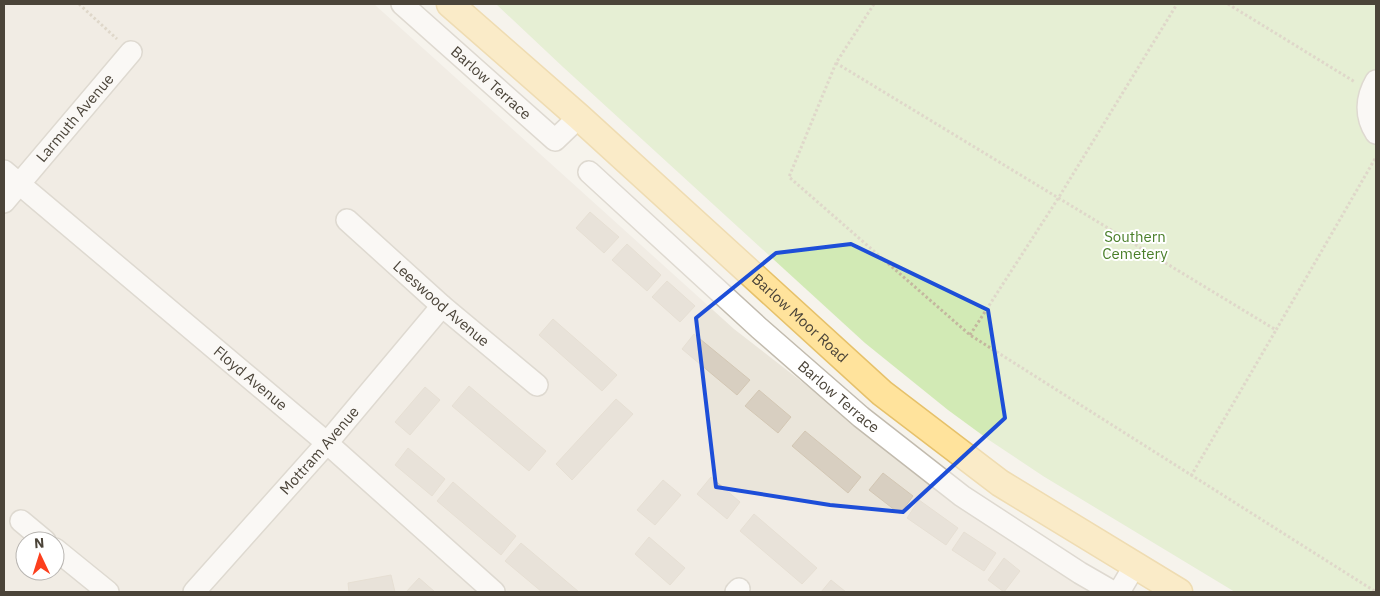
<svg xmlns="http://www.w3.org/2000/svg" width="1380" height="596" font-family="'IBM Plex Sans',sans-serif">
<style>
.residential{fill:#eae5da;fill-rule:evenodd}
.green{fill:#d2eab5}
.building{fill:#d8cfc1;stroke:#d3c7b4}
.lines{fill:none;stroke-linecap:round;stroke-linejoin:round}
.minor-casing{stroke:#c2bbae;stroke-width:24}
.major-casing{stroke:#e6c16a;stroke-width:29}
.path{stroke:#c4b79f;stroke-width:3;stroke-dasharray:2.5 2.5;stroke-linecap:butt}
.minor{stroke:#fff;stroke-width:21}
.major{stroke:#ffe39c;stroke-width:26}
.marked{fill:none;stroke:#1d4ed8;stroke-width:4;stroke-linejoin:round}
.labels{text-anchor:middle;stroke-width:4;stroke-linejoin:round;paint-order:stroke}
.street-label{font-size:15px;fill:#4b4439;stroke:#fff}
.park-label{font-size:15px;fill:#4a7f2a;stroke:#fff}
</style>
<rect width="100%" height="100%" fill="#f6f3ec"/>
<path class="residential" d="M4,4h370l360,325 243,189 122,74h-1095zM25,541h30v30h-30z"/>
<polygon class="green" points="496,4 1376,4 1376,592 1235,592 1043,476 989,440 948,410 865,343 563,67"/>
<g class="building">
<polygon points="590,212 619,237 604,253 576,228"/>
<polygon points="627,244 661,275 647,291 612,260"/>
<polygon points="667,281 695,306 680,322 652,297"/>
<polygon points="553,319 617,375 602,391 539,335"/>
<polygon points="694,334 750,380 737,395 682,349"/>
<polygon points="469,386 546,451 529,471 452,406"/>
<polygon points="425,387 440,400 410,435 395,422"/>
<polygon points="759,390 791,417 778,433 745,406"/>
<polygon points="616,399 633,414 572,480 556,464"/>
<polygon points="805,431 861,477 848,493 792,446"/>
<polygon points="408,448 445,479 432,496 395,465"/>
<polygon points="883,473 913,496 900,514 869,490"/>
<polygon points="711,477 740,502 727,519 697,494"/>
<polygon points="663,480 681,495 655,525 637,510"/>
<polygon points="453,482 516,536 501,555 437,501"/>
<polygon points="919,500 958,528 946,545 907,518"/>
<polygon points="754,514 817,568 802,584 740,531"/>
<polygon points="964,532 996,553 984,571 952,550"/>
<polygon points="649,537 685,568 670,585 635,554"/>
<polygon points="521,543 579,592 542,592 505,561"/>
<polygon points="1004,558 1020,571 1004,592 988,580"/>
<polygon points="391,575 395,592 349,592 348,583"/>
<polygon points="419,578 435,592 406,592"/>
<polygon points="831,580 846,592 821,592"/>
</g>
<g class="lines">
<g class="minor-casing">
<g id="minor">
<path id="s1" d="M402,4l153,136 24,-23"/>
<path d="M1376,81c-10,17 -11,35 0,52"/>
<path id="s2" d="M4,171l323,272 167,149"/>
<path id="s3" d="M589,172l170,156 102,89 101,79 118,77 33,19"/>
<path id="s4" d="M4,202l127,-150"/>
<path id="s5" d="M347,220l95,86 95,79"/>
<polyline points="21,521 45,541"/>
<polyline points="55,549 108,592"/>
<path id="s6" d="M194,592l133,-149 115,-137"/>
<polyline points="736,592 739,589"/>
<polyline points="1119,592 1135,565"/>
</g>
</g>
<g class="major-casing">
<g id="major">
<path id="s7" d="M450,4l129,113 303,276 118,90 179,109"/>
</g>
</g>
<g class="path">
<polyline points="79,4 117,39"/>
<polyline points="874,4 836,63 789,177 970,335 1376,592"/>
<polyline points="1228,4 1355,82"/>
<polyline points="836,63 1276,330 1376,157"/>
<polyline points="970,335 1059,197 1177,4"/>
<polyline points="1191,476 1276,330"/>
</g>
<use href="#minor" class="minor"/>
<use href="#major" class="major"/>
</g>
<path d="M0 0H1380V596H0ZM851,244l137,66 17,108 -102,94 -73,-7 -114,-18 -20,-169 80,-65z" fill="#f6f3ec" fill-opacity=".55" fill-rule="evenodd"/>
<path class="marked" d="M851,244l137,66 17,108 -102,94 -73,-7 -114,-18 -20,-169 80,-65z"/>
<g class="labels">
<g class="street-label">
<text dy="5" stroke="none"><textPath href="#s1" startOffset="119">Barlow Terrace</textPath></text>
<text dy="5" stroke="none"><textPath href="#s4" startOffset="110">Larmuth Avenue</textPath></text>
<text dy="5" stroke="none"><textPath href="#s5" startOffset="126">Leeswood Avenue</textPath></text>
<text dy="5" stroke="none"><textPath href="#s7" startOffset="470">Barlow Moor Road</textPath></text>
<text dy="5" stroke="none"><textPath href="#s2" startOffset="322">Floyd Avenue</textPath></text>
<text dy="5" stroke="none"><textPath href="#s3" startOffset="336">Barlow Terrace</textPath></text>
<text dy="5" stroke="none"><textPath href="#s6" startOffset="189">Mottram Avenue</textPath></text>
</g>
<g class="park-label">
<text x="1135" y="242">Southern<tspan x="1135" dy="17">Cemetery</tspan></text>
</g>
</g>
<rect width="1380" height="596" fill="none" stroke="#4b4439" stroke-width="10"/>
<g transform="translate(40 556) rotate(356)"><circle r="24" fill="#ffffff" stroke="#b7b4b0"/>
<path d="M0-4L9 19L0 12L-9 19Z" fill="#fc3f1d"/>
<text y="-8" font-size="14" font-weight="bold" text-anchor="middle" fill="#4b4439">N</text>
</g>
</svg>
